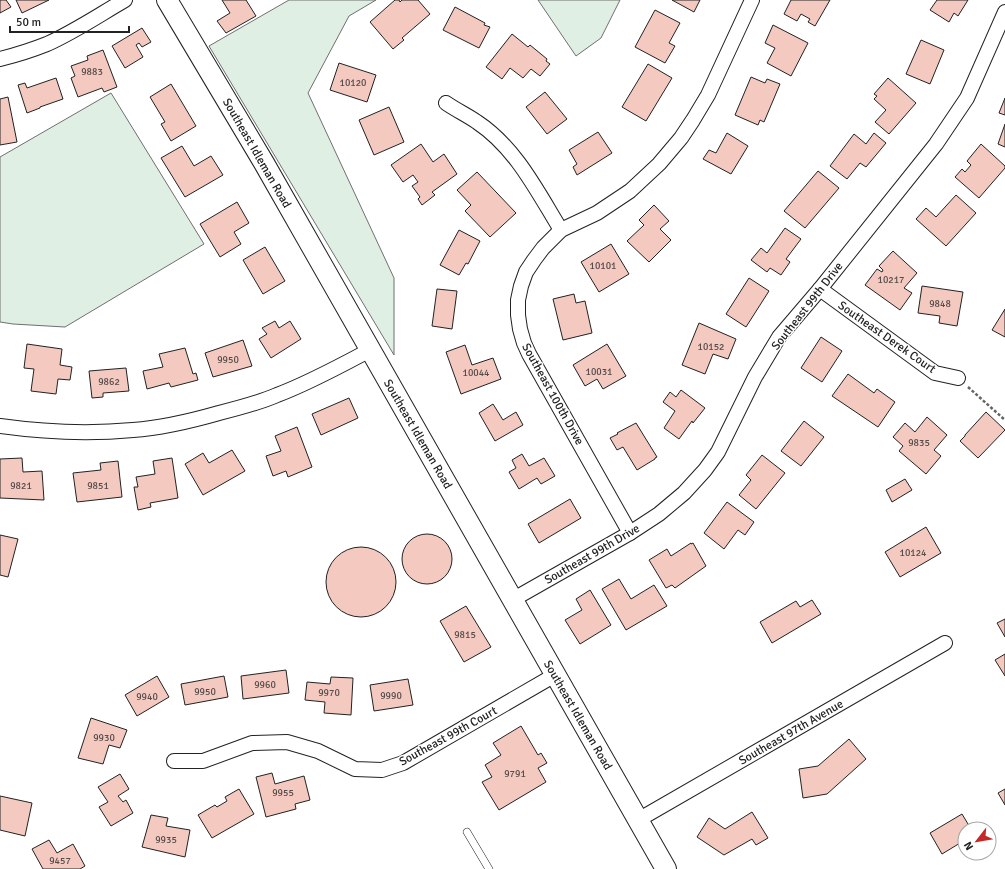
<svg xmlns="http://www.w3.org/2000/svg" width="1005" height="869" font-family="Signika,sans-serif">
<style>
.green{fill:#e0efe3;stroke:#6f6f6f}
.building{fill:#f3c9c0;stroke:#222}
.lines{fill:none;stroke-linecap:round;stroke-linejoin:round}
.lane-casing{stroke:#222;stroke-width:8}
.street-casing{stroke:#222;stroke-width:16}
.secondary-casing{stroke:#222;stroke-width:22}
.path{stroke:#646464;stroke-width:2.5;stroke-dasharray:3 2;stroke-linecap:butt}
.lane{stroke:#fff;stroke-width:7}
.street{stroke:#fff;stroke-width:14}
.secondary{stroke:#fff;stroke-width:20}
.labels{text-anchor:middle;stroke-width:3;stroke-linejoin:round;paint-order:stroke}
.number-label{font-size:10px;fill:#564c4a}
.street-label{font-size:12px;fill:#222;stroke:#fff}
</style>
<rect width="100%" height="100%" fill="#fff"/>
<g class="green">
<polygon points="289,0 376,0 349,16 308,93 394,278 394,355 209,46"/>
<polygon points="538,0 620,0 601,38 576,56"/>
<polygon points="111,93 204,244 65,327 13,324 0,322 0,157"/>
</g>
<g class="building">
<polygon points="0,0 6,0 11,7 0,13"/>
<polygon points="16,0 49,0 22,13"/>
<polygon points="222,0 246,0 256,16 226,33 217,21 230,13"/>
<polygon points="395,0 399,0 400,2 402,0 418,0 430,14 402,38 404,40 393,49 370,22"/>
<polygon points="672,0 700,0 694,12"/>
<polygon points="791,0 830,0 815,26 808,22 810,19 801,14 797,21 784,14"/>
<polygon points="937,0 968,0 958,16 954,13 949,22 930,10"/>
<polygon points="455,7 485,23 484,25 490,27 479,48 443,30"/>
<polygon points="655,10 680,23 669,43 675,46 665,63 635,47"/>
<polygon points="773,25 808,43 791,76 767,63 775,48 765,43"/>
<polygon points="142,28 151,42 142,47 139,43 136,45 143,57 125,68 112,46"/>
<polygon points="512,34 528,47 530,45 547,59 546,61 550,64 540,76 531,69 523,78 510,68 502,79 486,67"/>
<polygon points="921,40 944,50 930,84 906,74"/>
<polygon points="103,50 117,87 104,92 102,88 78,97 71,78 75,76 71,66 88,60 87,56"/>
<polygon points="339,63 376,75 367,102 330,90"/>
<polygon points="648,64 672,78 646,121 622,107"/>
<polygon points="751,77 765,83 767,79 780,84 764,122 760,120 758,125 735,115"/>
<polygon points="56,78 63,99 40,107 40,108 27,113 18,85 25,83 27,88"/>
<polygon points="888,78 916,103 889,134 875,122 886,110 874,99 877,96 874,94"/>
<polygon points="171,84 196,126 171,141 161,124 165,122 150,97"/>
<polygon points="545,92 567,119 547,134 526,107"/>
<polygon points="8,97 17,142 0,145 0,99"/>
<polygon points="1005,98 1005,115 999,113"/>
<polygon points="389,107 404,142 374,155 359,120"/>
<polygon points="1005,124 1005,147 998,144"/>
<polygon points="598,132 612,153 577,175 573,167 577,164 569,150"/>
<polygon points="727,133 748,146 731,174 703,159 709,150 716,153"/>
<polygon points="874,133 886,143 866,167 860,163 847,179 830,166 854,134 866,144"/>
<polygon points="421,144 433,162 444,154 457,174 432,192 435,195 422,205 418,199 420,197 412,186 418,182 413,175 403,182 391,165"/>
<polygon points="981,144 1005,166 1005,168 979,198 955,177 962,169 965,172 971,165 967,161"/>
<polygon points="182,146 194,166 211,156 223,175 185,197 161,158"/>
<polygon points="818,171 839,188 805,228 784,211"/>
<polygon points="477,172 516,213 490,237 465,211 471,205 457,190"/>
<polygon points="956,195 976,213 946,246 916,219 926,208 936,217"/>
<polygon points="237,202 249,223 234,232 241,244 220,257 200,224"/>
<polygon points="654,205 669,221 660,229 671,240 649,262 627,241 644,225 639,220"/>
<polygon points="785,228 801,239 786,259 790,262 781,275 770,268 767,272 751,260 761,248 767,253"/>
<polygon points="459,230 480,241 468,264 466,263 459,275 440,265"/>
<polygon points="611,244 629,274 599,292 581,262"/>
<polygon points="265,247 285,281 263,294 243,260"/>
<polygon points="893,251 917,273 904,288 912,293 900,310 865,285 877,269 882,272 883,270 879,266"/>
<polygon points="749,278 769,291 746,327 726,314"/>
<polygon points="922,286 963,292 957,326 939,323 940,316 918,313"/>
<polygon points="437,289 457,291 452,329 432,326"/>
<polygon points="574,294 576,303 585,301 592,333 563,340 553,299"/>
<polygon points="1005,309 1005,337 992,330"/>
<polygon points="275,321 279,328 290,321 301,339 271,358 259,339 267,334 262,328"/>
<polygon points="699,323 736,339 728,359 713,354 705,374 682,365"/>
<polygon points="821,337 842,351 822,382 801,368"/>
<polygon points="243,340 252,366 213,377 205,353"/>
<polygon points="27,344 62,349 60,365 72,367 70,380 58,379 56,394 31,391 34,369 24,368"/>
<polygon points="607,344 626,376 603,389 597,379 585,386 573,365"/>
<polygon points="465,345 472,365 493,358 501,379 461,394 446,352"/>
<polygon points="185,348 193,374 196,373 198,380 171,387 169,383 147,389 143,371 163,367 159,354"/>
<polygon points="126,368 129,391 103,393 103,397 92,398 89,371"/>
<polygon points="848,374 874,393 877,389 895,402 878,427 832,396"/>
<polygon points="681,390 705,408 693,423 692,421 679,439 664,428 675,411 663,402 670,392 676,397"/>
<polygon points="349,398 358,418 321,435 312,414"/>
<polygon points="493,404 503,420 516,412 523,425 495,441 479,413"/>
<polygon points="986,412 1005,430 978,458 960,441 965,436 965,435"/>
<polygon points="927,417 947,435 934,450 941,456 926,474 899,451 903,446 893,437 905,423 915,432"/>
<polygon points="804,421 824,437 801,466 781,451"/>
<polygon points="636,423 657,457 655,458 655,459 637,470 623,447 617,450 610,438 618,434 617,433"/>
<polygon points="297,427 312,467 288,477 286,471 273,476 266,456 281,451 275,436"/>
<polygon points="232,450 245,471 203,495 185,464 203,453 209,463"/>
<polygon points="522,454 529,466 544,458 555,476 541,484 537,478 519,489 509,472 516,468 512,460"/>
<polygon points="762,455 785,473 756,509 739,495 751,480 746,475"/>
<polygon points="22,458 23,472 42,471 44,500 0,498 0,459"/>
<polygon points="172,458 178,498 150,503 151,507 138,510 134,487 138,487 136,477 155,474 153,461"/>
<polygon points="118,461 122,497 77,502 73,473 101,470 100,463"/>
<polygon points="905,479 912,490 892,502 886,490"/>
<polygon points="570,499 581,518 539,543 528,524"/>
<polygon points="727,502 754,522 745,535 738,530 724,549 704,533"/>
<polygon points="926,527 941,553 900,577 885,552"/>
<circle cx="427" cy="559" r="25"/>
<polygon points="0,535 18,539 8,577 0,575"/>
<polygon points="691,543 691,544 693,543 706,566 675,588 672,585 666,588 649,560 667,549 671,556"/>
<circle cx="361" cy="582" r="35"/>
<polygon points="619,579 631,599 654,585 667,606 626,630 602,589"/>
<polygon points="590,590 611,625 580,644 565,620 582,610 576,599"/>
<polygon points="812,600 821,614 772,643 760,622 796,601 800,607"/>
<polygon points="466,606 491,647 464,662 440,621"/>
<polygon points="1005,619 1005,637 997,623"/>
<polygon points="1005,654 1005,676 995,660"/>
<polygon points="286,670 289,693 243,699 241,676"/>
<polygon points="157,676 169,697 137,716 125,695"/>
<polygon points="224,676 228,697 185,705 181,684"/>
<polygon points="331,677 353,678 351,715 324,713 325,702 305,700 307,682 330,684"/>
<polygon points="408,679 413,705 374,711 370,685"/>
<polygon points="91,718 127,730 120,748 109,745 103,764 78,758"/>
<polygon points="521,726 538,755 541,753 547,763 538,768 546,782 499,810 482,782 492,777 485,765 501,755 493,743"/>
<polygon points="849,739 866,759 827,794 803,798 799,769 818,766"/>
<polygon points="272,773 275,784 304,776 310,800 295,804 296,809 266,817 256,777"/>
<polygon points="120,774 129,789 118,796 123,802 126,800 133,813 111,826 99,807 108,802 98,787"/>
<polygon points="239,789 254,814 212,838 198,815 215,805 217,807 227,801 225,797"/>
<polygon points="1005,789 1005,805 998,793"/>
<polygon points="0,796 32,803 25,836 0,830"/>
<polygon points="752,812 768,838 756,845 752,839 724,855 697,837 709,818 725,829"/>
<polygon points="962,814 971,829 965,829 965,840 942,854 930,833"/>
<polygon points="151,815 168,818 166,826 190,830 185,857 142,847"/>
<polygon points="49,840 57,853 73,844 85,866 80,869 43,869 32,849"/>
</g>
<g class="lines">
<g class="lane-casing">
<polyline id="lane" points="467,832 489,869"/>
</g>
<g class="street-casing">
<g id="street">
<path d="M0,59c16,-4 32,-9 47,-15 27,-12 52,-29 78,-44"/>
<path d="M446,103c10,7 21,12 31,19 39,26 60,69 84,108"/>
<polyline points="820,289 935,373 958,378"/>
<path d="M0,426c43,6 90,8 133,4 29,-2 58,-9 86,-17 20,-5 40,-10 58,-18 32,-12 63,-29 93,-45"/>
<polyline points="630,533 529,354 524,343 520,329 518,315 518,300 521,286 526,272 534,260 543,248 561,230 597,213 630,191 659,164 681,138 693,120 708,95 752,0"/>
<polyline points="512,600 630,533 659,514 684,493 705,470 718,452 755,377 779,337 820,289 936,144 967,98 1005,12"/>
<polyline points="174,761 203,761 252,743 287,742 318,751 355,769 382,770 403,763 555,675"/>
<polyline points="638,820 945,643"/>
</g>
</g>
<g class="secondary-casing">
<polyline id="secondary" points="167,0 264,163 666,869"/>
</g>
<polyline class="path" points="968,387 1005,420"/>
<use href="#lane" class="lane"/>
<use href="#street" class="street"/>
<use href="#secondary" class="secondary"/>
</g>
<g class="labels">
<g class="number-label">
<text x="92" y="75">9883</text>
<text x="353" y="86">10120</text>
<text x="603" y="269">10101</text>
<text x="891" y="283">10217</text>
<text x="940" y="307">9848</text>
<text x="711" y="350">10152</text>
<text x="228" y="363">9950</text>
<text x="599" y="375">10031</text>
<text x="476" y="376">10044</text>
<text x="109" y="385">9862</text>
<text x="919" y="446">9835</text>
<text x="21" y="489">9821</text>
<text x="98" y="489">9851</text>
<text x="913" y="556">10124</text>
<text x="465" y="638">9815</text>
<text x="265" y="688">9960</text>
<text x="205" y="695">9950</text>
<text x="329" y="696">9970</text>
<text x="391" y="699">9990</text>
<text x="147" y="700">9940</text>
<text x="104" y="741">9930</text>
<text x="515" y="777">9791</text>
<text x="283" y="796">9955</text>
<text x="166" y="843">9935</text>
<text x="60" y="864">9457</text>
</g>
<g class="street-label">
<text transform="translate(257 153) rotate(60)" y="4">Southeast Idleman Road</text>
<text transform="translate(807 306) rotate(-52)" y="4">Southeast 99th Drive</text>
<text transform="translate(887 337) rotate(35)" y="4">Southeast Derek Court</text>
<text transform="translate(553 394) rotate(61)" y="4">Southeast 100th Drive</text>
<text transform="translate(418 434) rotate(60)" y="4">Southeast Idleman Road</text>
<text transform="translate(592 554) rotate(-30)" y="4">Southeast 99th Drive</text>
<text transform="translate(578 715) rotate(60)" y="4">Southeast Idleman Road</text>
<text transform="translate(791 732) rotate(-30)" y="4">Southeast 97th Avenue</text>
<text transform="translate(448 736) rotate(-29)" y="4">Southeast 99th Court</text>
</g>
</g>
<g transform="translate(977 841) rotate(239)"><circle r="19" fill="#ffffff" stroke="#a7a7a7"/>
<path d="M0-3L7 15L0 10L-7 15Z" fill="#c62828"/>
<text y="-6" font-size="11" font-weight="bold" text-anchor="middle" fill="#222222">N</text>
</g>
<path d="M10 26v6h119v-6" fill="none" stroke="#222222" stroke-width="2"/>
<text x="16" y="26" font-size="12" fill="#222222" stroke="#ffffff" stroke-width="3" paint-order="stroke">50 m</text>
</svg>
